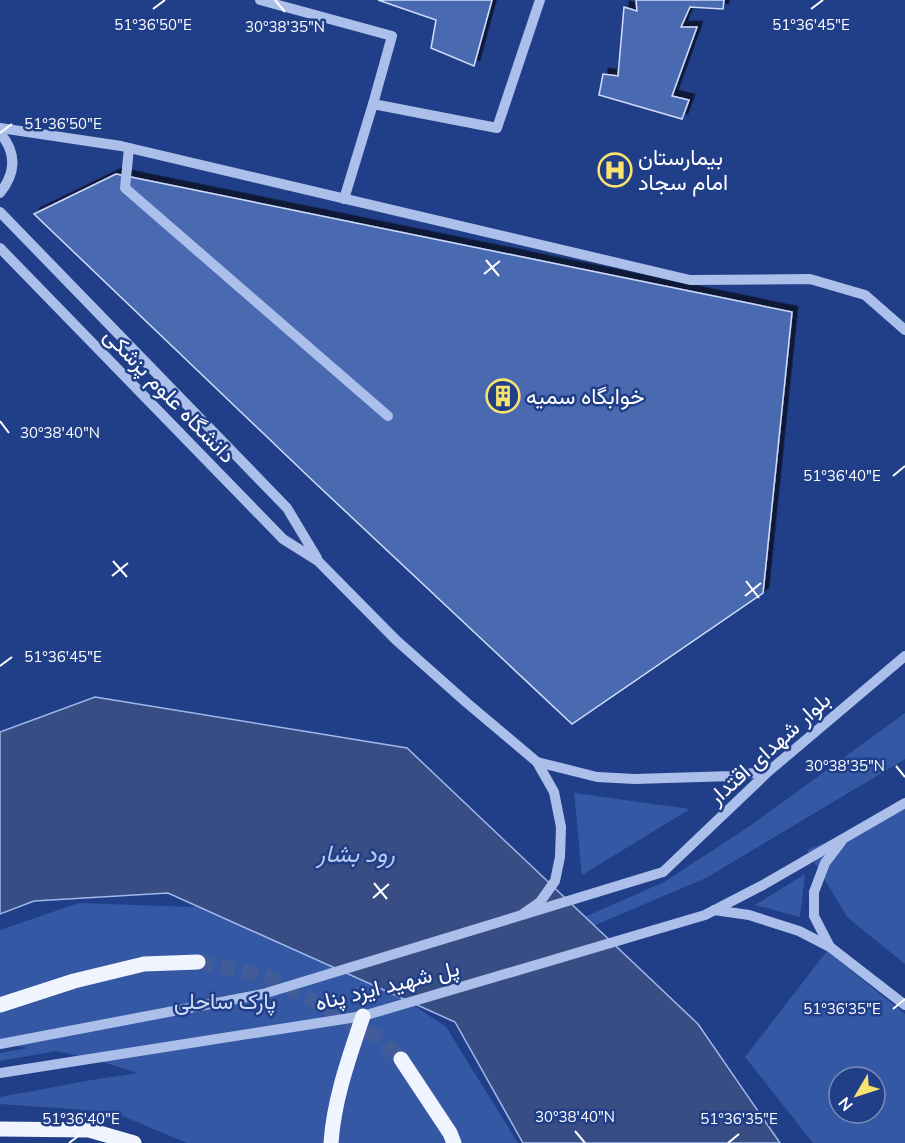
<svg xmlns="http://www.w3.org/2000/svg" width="905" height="1143" font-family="Mulish,Vazirmatn,sans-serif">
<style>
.green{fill:#3558a5;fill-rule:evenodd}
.water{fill:#374d83;stroke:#a0b8eb;stroke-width:1.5}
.building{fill:#4a69b1;stroke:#d1ddf8;stroke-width:1.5;filter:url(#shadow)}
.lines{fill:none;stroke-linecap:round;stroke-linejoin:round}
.major-tunnel{stroke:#425c9a;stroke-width:15;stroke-dasharray:15 8;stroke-linecap:butt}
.minor{stroke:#acbfea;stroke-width:10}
.major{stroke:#f0f4fe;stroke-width:15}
.minor-bridge{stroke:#acbfea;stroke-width:10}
.ticks{fill:none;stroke:#fff;stroke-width:2}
.labels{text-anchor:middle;stroke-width:5;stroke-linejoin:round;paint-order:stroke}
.poi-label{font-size:22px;fill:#fff;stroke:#213f88;text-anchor:start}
.street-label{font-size:22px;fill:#fff;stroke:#213f88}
.park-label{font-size:22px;fill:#d1ddf8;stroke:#213f88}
.water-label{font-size:24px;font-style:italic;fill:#b8caf1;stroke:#213f88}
.ticks-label{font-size:15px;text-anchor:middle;fill:#fff;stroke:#213f88;stroke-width:5;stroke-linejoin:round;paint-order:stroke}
</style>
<defs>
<filter id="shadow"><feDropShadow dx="5.5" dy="-5.5" stdDeviation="0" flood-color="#0009"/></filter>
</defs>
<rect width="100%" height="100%" fill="#213f88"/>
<g class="green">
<polygon points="905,713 905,759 706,878 567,937 404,999 446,1027 518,1143 187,1143 113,1112 0,1104 0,1097 92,1080 138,1073 93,1059 56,1051 0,1061 0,1053 28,1048 0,1044 0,930 79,903 250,909 560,928 664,882 750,826"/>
<polygon points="574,793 690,809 582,875"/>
<polygon points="905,809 905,964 847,917 807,850"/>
<polygon points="805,874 800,917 755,905"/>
<path d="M827,951l78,63v129h-92l-68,-86zM839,1077h36v36h-36z"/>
</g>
<polygon class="water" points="95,697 407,748 698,1024 780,1143 523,1143 455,1022 168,893 34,901 0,914 0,732"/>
<g class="building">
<polygon points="378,0 492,0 474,66 431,48 436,20"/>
<polygon points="636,0 724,0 723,9 690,7 681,27 697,27 672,96 689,100 682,119 599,95 603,74 618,76 624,7 637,11"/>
<polygon points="116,174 792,312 763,593 572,724 312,480 34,214"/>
</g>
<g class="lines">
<polyline class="major-tunnel" points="198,962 266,976 332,1011 383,1041 401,1059"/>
<g class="minor">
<polyline points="260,0 392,36 373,104 344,199"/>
<polyline points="373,104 497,128 540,0"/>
<polyline points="0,128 121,146 690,280 810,279 865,295 905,330"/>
<path d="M0,133c17,20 16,40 0,60"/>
<polyline points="129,148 125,188 388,416"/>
<polyline points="0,212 287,508 317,558"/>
<polyline points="0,248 283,539 318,561 396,640 467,703 537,762 554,792 561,827 560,857 555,881 540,902 524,913"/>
<polyline points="537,762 597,777 635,779 733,776 768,771"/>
<polyline points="663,872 769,771 905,656"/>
<polyline points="714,910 749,915 799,931 830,947 905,1005"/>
<polyline points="830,947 814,916 814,892 825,863 841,842"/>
<polyline points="0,1044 263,994"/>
<polyline points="0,1073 363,1016 705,915 763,885 905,803"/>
</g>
<g class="major">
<polyline points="0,1005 74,981 144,964 198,962"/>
<polyline points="401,1059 450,1133 454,1143"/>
<polyline points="0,1129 89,1130 134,1143"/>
<path d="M331,1143c3,-44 18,-85 32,-127"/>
</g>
<polyline class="minor-bridge" points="263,994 663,872"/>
</g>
<path class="ticks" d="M275,0l10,12M153,9l12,-9M811,9l12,-9M0,133l12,-9M486,260l13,16M484,274l16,-13M0,421l9,12M893,476l12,-10M113,561l14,16M112,576l16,-13M746,581l13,17M745,596l16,-13M0,666l12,-9M896,766l9,11M374,883l13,16M373,898l16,-14M893,1009l12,-10M575,1131l10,12M69,1143l12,-9M728,1143l11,-9"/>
<defs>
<g id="hospital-ring" transform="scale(1.725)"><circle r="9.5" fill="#213f88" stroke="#f7e36e" stroke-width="1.5"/><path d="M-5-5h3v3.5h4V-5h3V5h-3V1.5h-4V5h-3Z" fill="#f7e36e"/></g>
<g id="building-ring" transform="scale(1.725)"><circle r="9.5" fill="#213f88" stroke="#f7e36e" stroke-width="1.5"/><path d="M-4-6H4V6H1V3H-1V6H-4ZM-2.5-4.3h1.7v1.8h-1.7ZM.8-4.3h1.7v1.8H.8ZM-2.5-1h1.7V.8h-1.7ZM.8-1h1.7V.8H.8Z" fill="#f7e36e"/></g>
</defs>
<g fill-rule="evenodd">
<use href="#hospital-ring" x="615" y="170"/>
<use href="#building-ring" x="503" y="396"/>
</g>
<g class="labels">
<g class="poi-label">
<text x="638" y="165">بیمارستان<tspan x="638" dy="25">امام سجاد</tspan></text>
<text x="526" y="404">خوابگاه سمیه</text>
</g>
<g class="street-label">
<text transform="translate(170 395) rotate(46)" y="8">دانشگاه علوم پزشکی</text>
<text transform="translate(769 748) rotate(-42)" y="8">بلوار شهدای اقتدار</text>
<text transform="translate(387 985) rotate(-14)" y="8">پل شهید ایزد پناه</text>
</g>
<g class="park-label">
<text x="225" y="1009">پارک ساحلی</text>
</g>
<g class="water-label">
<text x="356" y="862">رود بشار</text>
</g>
</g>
<g class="ticks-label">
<text x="153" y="30">51°36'50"E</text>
<text x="811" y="30">51°36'45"E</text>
<text x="285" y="32">30°38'35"N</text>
<text x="63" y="129">51°36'50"E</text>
<text x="60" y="438">30°38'40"N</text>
<text x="842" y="481">51°36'40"E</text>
<text x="63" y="662">51°36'45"E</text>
<text x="845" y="771">30°38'35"N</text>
<text x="842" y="1014">51°36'35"E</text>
<text x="575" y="1122">30°38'40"N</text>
<text x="81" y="1124">51°36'40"E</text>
<text x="739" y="1124">51°36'35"E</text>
</g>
<g transform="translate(857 1095) rotate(231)"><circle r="28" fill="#213f88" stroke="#7a8cb8" stroke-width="1.5"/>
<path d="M0-4.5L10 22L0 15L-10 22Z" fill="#f7e36e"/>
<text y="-9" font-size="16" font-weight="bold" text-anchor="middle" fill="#ffffff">N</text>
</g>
</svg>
